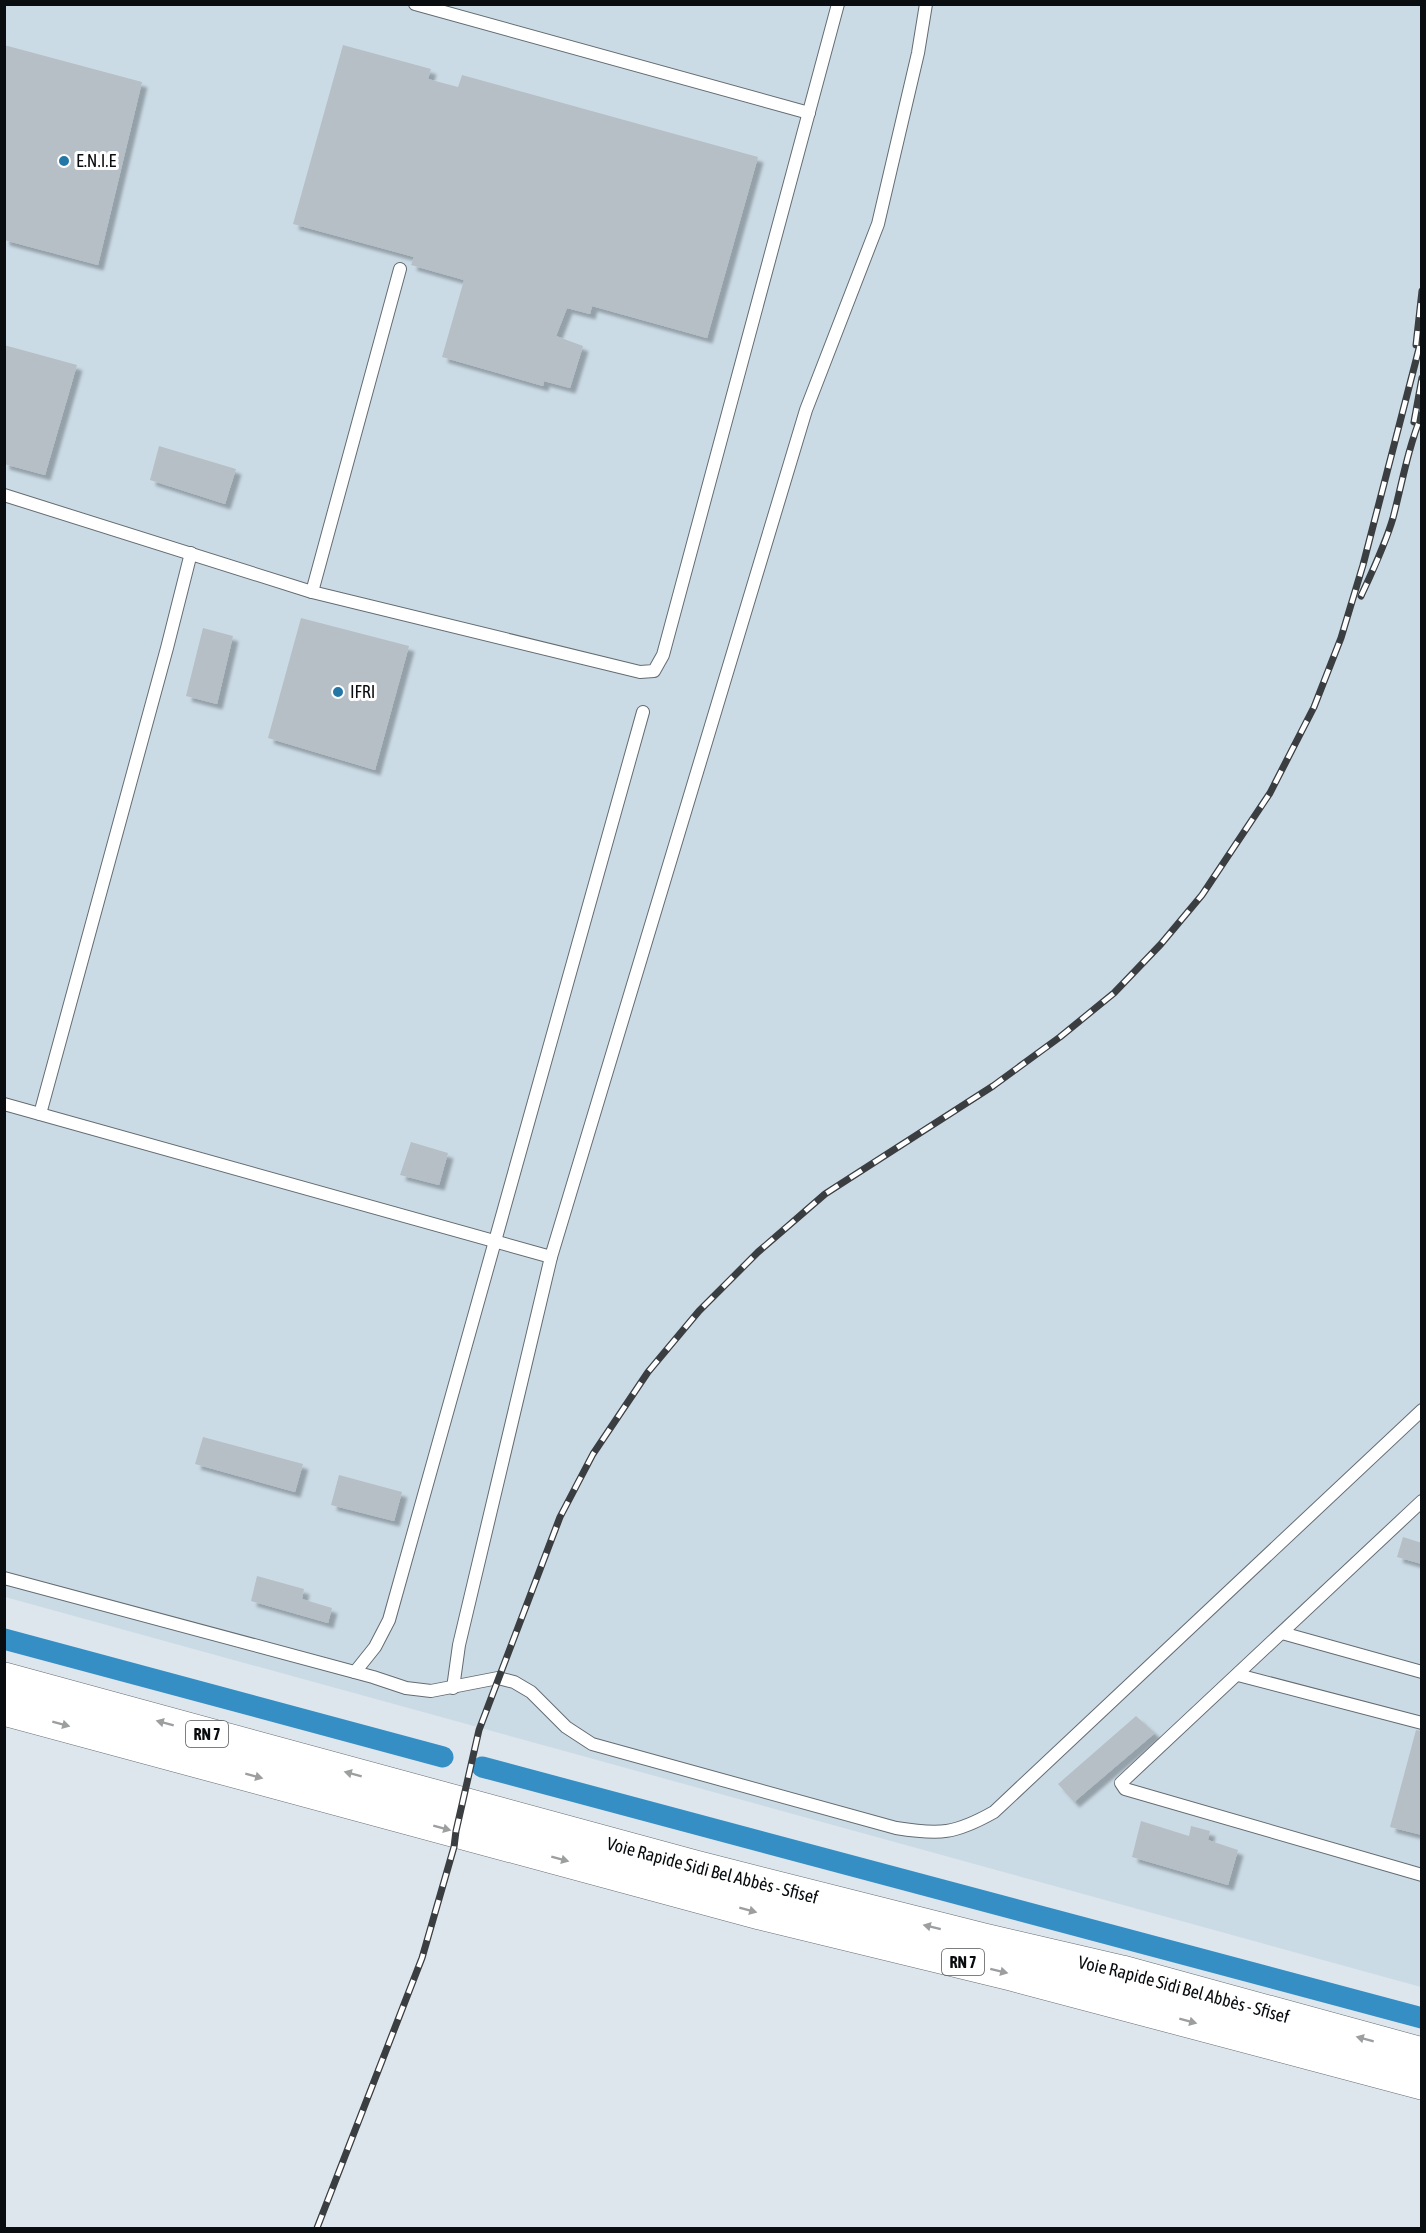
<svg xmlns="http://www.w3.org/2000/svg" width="1426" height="2233" font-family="'Asap Condensed',sans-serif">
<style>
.built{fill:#cbdbe6}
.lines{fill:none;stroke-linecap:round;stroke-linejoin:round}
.canal{stroke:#358fc5;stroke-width:21}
.building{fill:#b6bfc6;filter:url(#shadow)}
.service-casing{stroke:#646c72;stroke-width:14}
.trunk-casing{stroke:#646c72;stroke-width:34}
.service{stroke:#fff;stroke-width:12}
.trunk{stroke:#fff;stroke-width:33}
.rail-casing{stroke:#3a3e41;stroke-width:7}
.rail{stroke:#fff;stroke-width:4.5;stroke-dasharray:14;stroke-linecap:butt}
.oneway{fill:#9d9e9f}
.poi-dot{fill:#2277a7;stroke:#fff;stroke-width:2}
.labels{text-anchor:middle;stroke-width:6;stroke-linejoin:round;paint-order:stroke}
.shield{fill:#fff;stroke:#545657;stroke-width:1.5}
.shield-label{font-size:16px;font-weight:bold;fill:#0a0d0f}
.poi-label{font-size:18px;fill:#0a0d0f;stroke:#fff;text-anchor:start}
.street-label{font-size:18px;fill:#0a0d0f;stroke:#fff}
</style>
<defs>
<filter id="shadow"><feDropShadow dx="5.5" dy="5.5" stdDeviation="1.5" flood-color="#0004"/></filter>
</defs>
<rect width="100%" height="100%" fill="#dde6ed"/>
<polygon class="built" points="4,5 1421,5 1421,1987 5,1597"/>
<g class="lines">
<g class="canal">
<polyline points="4,1639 443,1757"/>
<polyline points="482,1767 1422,2018"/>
</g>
</g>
<g class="building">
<polygon points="4,45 142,82 98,265 4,240"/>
<polygon points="343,45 431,69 428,79 458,87 462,75 758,157 707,338 592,306 590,314 567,308 556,336 583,346 570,388 544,381 543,386 442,357 464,280 411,265 414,257 293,224"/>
<polygon points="4,345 77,365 45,475 4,464"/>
<polygon points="159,446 236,469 225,504 150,480"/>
<polygon points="301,618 409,646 375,770 268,738"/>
<polygon points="203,628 233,636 217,704 186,696"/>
<polygon points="411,1142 448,1153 439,1185 400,1175"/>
<polygon points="203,1437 303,1464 295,1492 195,1464"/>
<polygon points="339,1475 402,1492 394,1521 331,1505"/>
<polygon points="1403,1537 1422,1543 1422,1564 1397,1557"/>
<polygon points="257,1576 304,1589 302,1599 332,1608 328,1623 251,1601"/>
<polygon points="1136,1716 1155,1733 1074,1802 1058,1784"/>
<polygon points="1416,1730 1422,1731 1422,1835 1390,1827"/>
<polygon points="1141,1821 1189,1836 1191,1826 1210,1831 1208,1840 1238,1850 1228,1885 1132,1857"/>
</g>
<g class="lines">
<g class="service-casing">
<g id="service">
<polyline points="415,4 809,113"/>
<polyline points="4,495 312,592 640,672 654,671 663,655 838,4"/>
<polyline points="312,592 400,269"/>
<polyline points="4,1104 551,1257"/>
<polyline points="40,1114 167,648 191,553"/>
<polyline points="1422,1501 1121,1783 1125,1789 1422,1875"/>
<path d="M4,1578l369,99 33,11 25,3 67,-13 16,4 17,10 35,35 26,17 304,84c44,7 59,6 98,-16l428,-402"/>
<polyline points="1282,1633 1422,1672"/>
<polyline points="355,1672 375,1647 389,1620 643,712"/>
<polyline points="1238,1675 1422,1723"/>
<polyline points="453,1688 459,1645 551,1257 806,410 878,224 918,53 926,4"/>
</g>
</g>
<g class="trunk-casing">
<g id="trunk">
<path id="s1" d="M4,1679l691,188 289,73 138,32 300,82"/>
<polyline points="4,1709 760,1913 1011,1974 1422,2083"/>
</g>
</g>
<use href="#service" class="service"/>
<use href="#trunk" class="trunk"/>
<g class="rail-casing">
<g id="rail">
<polyline points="1416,345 1422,291"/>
<polyline points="1414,422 1422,378"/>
<path d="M1361,596c12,-26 24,-51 32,-78 9,-35 15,-70 29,-104"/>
<polyline points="317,2228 422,1958 454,1847 456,1831 479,1730 560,1517 593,1454 648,1372 699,1311 758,1252 825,1194 993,1086 1060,1037 1114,993 1161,944 1202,895 1270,793 1314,707 1341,638 1363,565 1422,337"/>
</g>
</g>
<use href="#rail" class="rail"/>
</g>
<defs><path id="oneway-solid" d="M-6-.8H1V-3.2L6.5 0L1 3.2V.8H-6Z" transform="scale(1.5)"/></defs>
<g class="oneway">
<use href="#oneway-solid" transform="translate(165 1723) rotate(-165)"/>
<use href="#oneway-solid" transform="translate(61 1724) rotate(15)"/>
<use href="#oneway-solid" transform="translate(353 1774) rotate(-165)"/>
<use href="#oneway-solid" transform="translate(254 1776) rotate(15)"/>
<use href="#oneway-solid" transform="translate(442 1828) rotate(15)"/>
<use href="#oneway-solid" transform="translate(560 1859) rotate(15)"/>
<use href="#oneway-solid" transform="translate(748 1910) rotate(15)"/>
<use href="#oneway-solid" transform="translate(932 1927) rotate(-166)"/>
<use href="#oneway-solid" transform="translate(999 1971) rotate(14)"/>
<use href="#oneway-solid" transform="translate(1188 2021) rotate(15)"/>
<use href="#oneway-solid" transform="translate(1365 2039) rotate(-165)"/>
</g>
<g class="poi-dot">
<circle cx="64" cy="161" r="6"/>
<circle cx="338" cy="692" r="6"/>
</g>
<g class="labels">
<g class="shield">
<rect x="186" y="1721" width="42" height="26" rx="4.5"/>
<rect x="942" y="1949" width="42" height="26" rx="4.5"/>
</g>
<g class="shield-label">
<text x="207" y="1740">RN 7</text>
<text x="963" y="1968">RN 7</text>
</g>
<g class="poi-label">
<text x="76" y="167">E.N.I.E</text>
<text x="350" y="698">IFRI</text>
</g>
<g class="street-label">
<text dy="6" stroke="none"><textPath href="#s1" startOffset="734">Voie Rapide Sidi Bel Abbès - Sfisef</textPath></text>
<text dy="6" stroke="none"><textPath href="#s1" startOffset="1220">Voie Rapide Sidi Bel Abbès - Sfisef</textPath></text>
</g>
</g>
<rect width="1426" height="2233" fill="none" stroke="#0a0d0f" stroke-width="12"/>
</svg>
